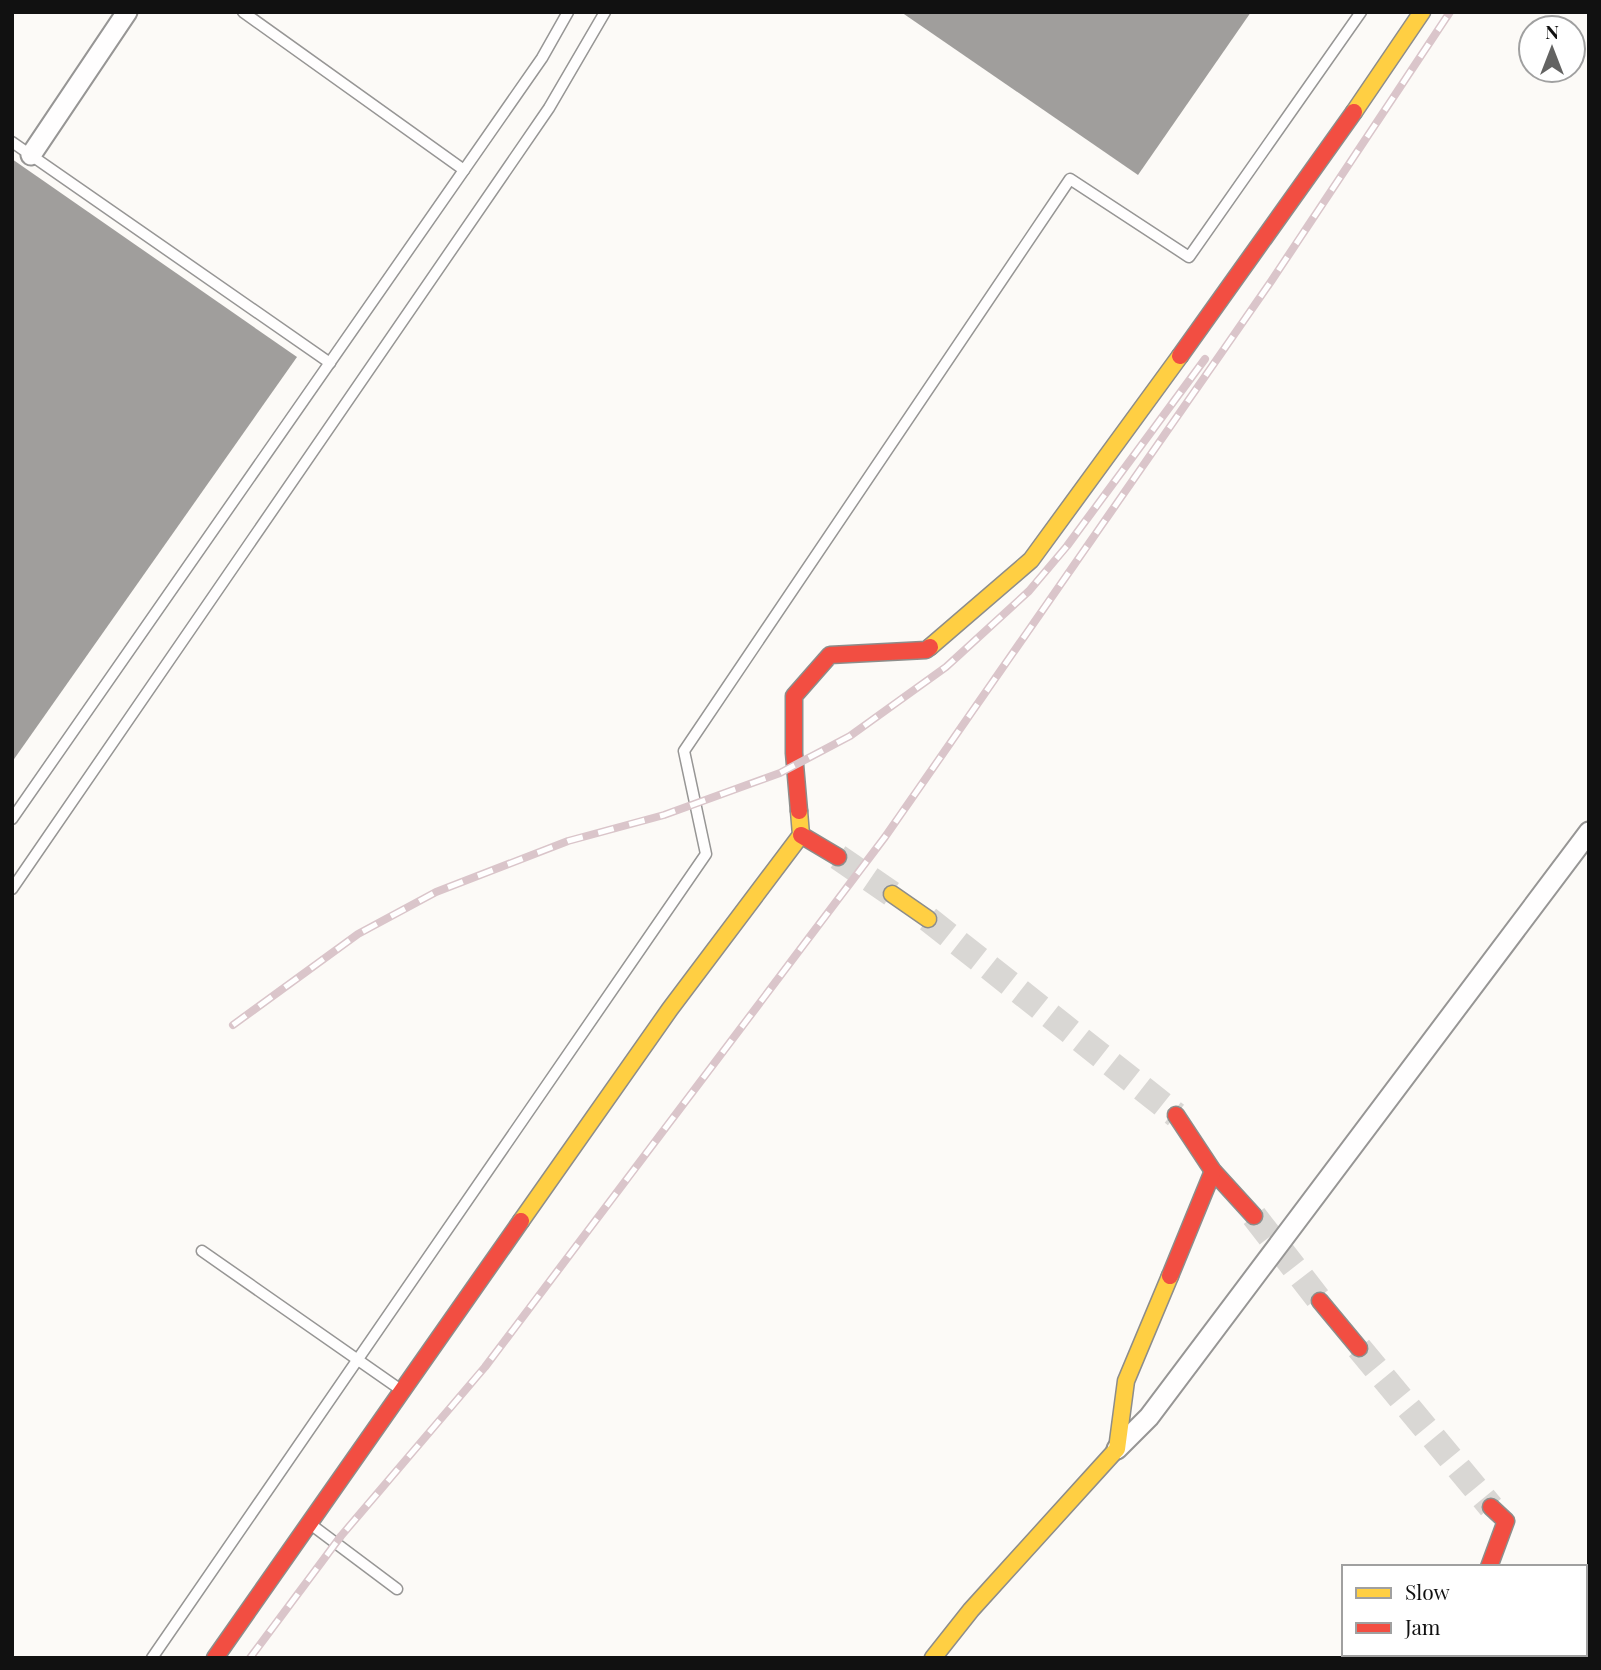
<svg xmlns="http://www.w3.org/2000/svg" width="1601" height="1670" font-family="'Playfair Display',serif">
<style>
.building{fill:#a09e9c}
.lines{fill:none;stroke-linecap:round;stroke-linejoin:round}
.street-tunnel{stroke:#d9d7d4;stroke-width:19;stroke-dasharray:19 10;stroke-linecap:butt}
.secondary-tunnel{stroke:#d9d7d4;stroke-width:26;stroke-dasharray:26 13;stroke-linecap:butt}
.lane-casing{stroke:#979695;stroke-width:13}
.street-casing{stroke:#979695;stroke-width:23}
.slow-casing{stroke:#8d8d8b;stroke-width:19}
.jam-casing{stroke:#8d8d8b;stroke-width:19}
.lane{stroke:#fffefe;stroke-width:10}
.street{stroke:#fffefe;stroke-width:19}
.slow{stroke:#ffcf43;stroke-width:16}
.jam{stroke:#f24e42;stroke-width:16}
.rail-casing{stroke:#dac5ca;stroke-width:8}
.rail{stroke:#fff;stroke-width:5;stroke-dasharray:16;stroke-linecap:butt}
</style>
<rect width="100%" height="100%" fill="#fcfaf7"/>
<g class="building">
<polygon points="901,12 1251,12 1138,175"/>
<polygon points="12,159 297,357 12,762"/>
</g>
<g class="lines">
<polyline class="street-tunnel" points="1535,1654 1543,1658"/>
<g class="secondary-tunnel">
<polyline points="838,857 892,894"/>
<polyline points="928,919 1176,1115"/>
<polyline points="1254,1216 1320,1301"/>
<polyline points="1359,1348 1491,1507"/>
</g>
<g class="lane-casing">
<g id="lane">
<polyline points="243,12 464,170"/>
<polyline points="12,142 330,363"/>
<polyline points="12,819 542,58 568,12"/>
<polyline points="12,889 549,108 605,12"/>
<polyline points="202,1251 401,1390"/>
<polyline points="309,1523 397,1589"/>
<polyline points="152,1658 706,854 684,751 1070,179 1189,257 1361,12"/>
</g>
</g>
<g class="street-casing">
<g id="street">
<polyline points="31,155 127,12"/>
<polyline points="1117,1449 1149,1417 1589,832"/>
</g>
</g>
<g class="slow-casing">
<g id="slow">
<polyline points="1354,112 1422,12"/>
<polyline points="930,647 1031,560 1180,356"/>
<polyline points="892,894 928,919"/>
<polyline points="521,1221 670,1009 801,835 799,811"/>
<polyline points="933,1658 971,1610 1117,1449 1126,1381 1170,1276"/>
</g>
</g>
<g class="jam-casing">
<g id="jam">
<polyline points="1180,356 1354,112"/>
<polyline points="799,811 794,753 794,696 830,655 926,650 930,647"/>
<polyline points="801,835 838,857"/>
<polyline points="1176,1115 1213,1171 1254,1216"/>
<polyline points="1170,1276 1213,1171"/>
<polyline points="1320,1301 1359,1348"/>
<polyline points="1489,1567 1506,1521 1491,1507"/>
<polyline points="215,1658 521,1221"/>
</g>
</g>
<use href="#lane" class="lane"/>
<use href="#street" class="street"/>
<use href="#slow" class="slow"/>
<use href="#jam" class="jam"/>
<g class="rail-casing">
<g id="rail">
<polyline points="233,1025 358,934 436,892 568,841 664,815 780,773 850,736 946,667 1029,591 1067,546 1205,359"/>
<polyline points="250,1658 341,1536 485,1367 885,837 1272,280 1450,12"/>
</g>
</g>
<use href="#rail" class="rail"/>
</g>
<rect width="1601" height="1670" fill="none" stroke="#111111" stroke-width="28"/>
<rect x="1342" y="1565" width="245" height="91" fill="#ffffff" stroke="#a0a0a0" stroke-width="2"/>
<rect x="1356" y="1588" width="35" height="10" fill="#ffcf43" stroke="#a0a0a0" stroke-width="2"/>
<text x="1405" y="1600" font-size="21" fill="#111111">Slow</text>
<rect x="1356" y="1623" width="35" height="10" fill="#f24e42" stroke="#a0a0a0" stroke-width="2"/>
<text x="1405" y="1635" font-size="21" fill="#111111">Jam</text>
<g transform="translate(1552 49)"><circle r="33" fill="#ffffff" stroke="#a0a0a0" stroke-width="2"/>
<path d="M0-5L12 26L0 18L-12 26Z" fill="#636362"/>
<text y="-10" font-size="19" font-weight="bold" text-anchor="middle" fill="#111111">N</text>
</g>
</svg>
